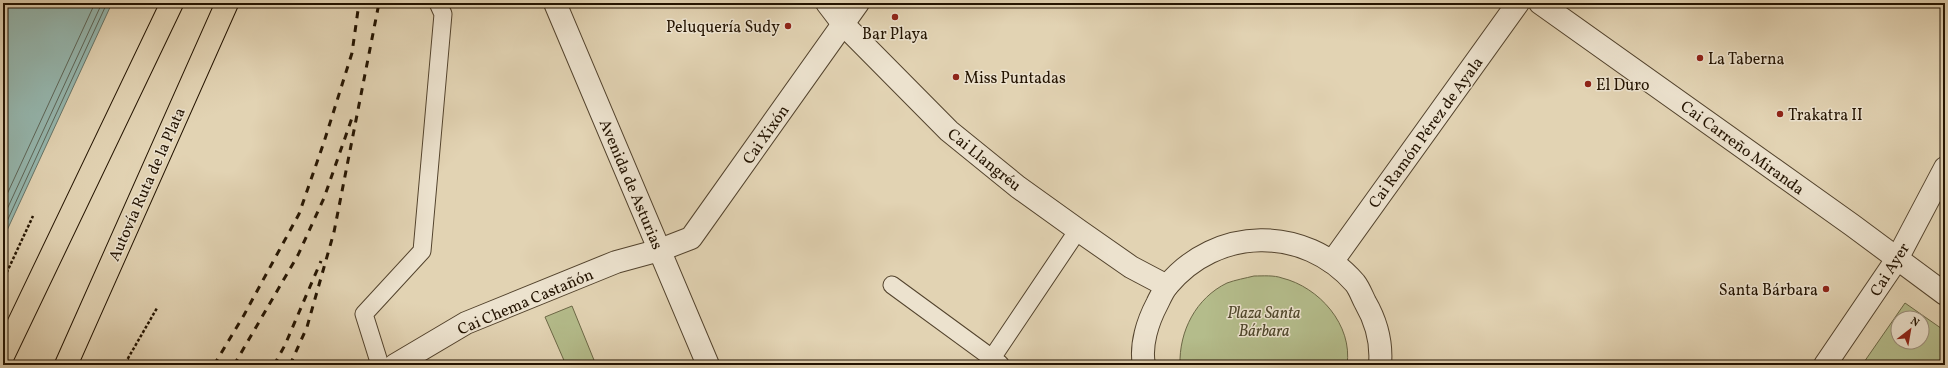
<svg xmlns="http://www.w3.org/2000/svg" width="1948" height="368" font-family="Vollkorn,serif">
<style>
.green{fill:#b4bc8b;stroke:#6c6846;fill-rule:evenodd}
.water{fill:#95b7af;stroke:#677569}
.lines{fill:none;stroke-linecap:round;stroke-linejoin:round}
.shore{stroke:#5c6558;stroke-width:1}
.service-casing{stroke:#53432d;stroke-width:19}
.pedestrian-casing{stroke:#53432d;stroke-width:24}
.minor-casing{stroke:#53432d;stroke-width:24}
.motorway-casing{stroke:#231300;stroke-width:24}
.path{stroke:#231300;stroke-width:2.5;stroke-dasharray:3 2;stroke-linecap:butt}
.service{stroke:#ece2ce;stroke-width:17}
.pedestrian{stroke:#ece2ce;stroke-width:22}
.minor{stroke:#ece2ce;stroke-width:22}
.motorway{stroke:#e2d3b3;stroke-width:22}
.rail{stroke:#231300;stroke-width:3;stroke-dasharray:7 7;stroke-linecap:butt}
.poi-dot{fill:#8f2418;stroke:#ece2ce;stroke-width:1.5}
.labels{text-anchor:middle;stroke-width:3;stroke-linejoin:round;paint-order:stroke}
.poi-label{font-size:16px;fill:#231300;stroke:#ece2ce;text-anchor:start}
.street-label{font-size:16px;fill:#231300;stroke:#ece2ce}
.park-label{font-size:16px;font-style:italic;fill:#4e462a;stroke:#ece2ce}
</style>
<rect width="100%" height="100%" fill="#e2d3b3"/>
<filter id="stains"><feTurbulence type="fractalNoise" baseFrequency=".005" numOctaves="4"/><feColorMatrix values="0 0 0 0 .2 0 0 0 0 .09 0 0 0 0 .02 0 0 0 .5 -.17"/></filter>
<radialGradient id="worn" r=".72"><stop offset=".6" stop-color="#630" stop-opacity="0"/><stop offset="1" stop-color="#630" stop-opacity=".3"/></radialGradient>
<g class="green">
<path d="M1254,276c9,0 20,-1 28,2 37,9 71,47 65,87h-167c-1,-34 16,-67 47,-82 8,-3 19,-5 27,-7z"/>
<path d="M1905,303l40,28v34h-83zM1898,318h24v24h-24z"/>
<polygon points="572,306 596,365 566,365 545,317"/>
</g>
<polygon class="water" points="3,3 112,3 3,239"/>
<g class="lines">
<g class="shore">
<polyline points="3,203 95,3"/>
<polyline points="3,218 102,3"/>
<polyline points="3,230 107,3"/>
</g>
<g class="service-casing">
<g id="service">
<polyline points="892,285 1000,364"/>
<polyline points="992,358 1078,230"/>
<polyline points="380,365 364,314 422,251 443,14 438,3"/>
</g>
</g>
<g class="pedestrian-casing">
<polyline id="pedestrian" points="1825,365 1897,259"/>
</g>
<g class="minor-casing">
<g id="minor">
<polyline points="555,3 708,365"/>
<polyline points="827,3 843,24 949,131 1018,187 1078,230 1131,267 1167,286"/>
<polyline points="1540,3 1852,225 1945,294"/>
<polyline points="1897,259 1945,168"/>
<polyline points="1332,262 1518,3"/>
<polyline points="395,365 466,323 616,262 660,250 691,238 858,3"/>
<path d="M1144,365c-4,-20 4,-44 13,-61 3,-6 6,-13 10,-18 49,-60 138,-61 188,-3 4,5 7,13 10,19 11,19 17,41 15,63"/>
</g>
</g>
<g class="motorway-casing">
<g id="motorway">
<polyline points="3,356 172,3"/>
<polyline points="66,365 227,3"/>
</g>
</g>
<g class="path">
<polyline points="3,272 6,274 33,216"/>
<polyline points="134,365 127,360 157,308"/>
</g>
<use href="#service" class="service"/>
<use href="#pedestrian" class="pedestrian"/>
<use href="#minor" class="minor"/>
<use href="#motorway" class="motorway"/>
<g class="rail">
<polyline points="214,365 244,315 299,214 324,142 352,53 359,3"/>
<polyline points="234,365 298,255 324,198 353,115"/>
<polyline points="274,365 285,345 321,261"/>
<polyline points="290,365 307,327 334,232 379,3"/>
</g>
</g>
<g class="poi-dot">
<circle cx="895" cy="17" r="4"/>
<circle cx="788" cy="26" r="4"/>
<circle cx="1700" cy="58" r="4"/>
<circle cx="956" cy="77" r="4"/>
<circle cx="1588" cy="84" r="4"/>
<circle cx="1780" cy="114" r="4"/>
<circle cx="1826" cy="289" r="4"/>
</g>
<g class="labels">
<g class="poi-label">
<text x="780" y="32" text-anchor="end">Peluquería Sudy</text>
<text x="895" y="39" text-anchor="middle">Bar Playa</text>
<text x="1708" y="64">La Taberna</text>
<text x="964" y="83">Miss Puntadas</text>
<text x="1596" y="90">El Duro</text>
<text x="1788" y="120">Trakatra II</text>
<text x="1818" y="295" text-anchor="end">Santa Bárbara</text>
</g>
<g class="street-label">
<text transform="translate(1425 132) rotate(-54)" y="6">Cai Ramón Pérez de Ayala</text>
<text transform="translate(765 134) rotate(-55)" y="6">Cai Xixón</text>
<text transform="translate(1743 147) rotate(36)" y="6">Cai Carreño Miranda</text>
<text transform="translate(985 159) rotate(39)" y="6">Cai Llangréu</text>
<text transform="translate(146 184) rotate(-66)" y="6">Autovía Ruta de la Plata</text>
<text transform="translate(632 184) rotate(67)" y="6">Avenida de Asturias</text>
<text transform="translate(1889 269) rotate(-58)" y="6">Cai Ayer</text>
<text transform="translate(525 301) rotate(-23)" y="6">Cai Chema Castañón</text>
</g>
<g class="park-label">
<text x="1264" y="318">Plaza Santa<tspan x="1264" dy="18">Bárbara</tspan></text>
</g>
</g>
<rect width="1948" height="368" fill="none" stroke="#e2d3b3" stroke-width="16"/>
<rect x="4" y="4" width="1940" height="360" fill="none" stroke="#231300" stroke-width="2"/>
<rect x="8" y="8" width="1932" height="352" fill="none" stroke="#231300"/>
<g transform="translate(1910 330) rotate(31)"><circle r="19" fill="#ece2ce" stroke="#9c8f7c"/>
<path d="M0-3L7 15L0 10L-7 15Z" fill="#8f2418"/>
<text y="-6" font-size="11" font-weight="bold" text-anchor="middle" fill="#231300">N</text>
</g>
<rect width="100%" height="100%" filter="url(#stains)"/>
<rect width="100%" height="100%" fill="url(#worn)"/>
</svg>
